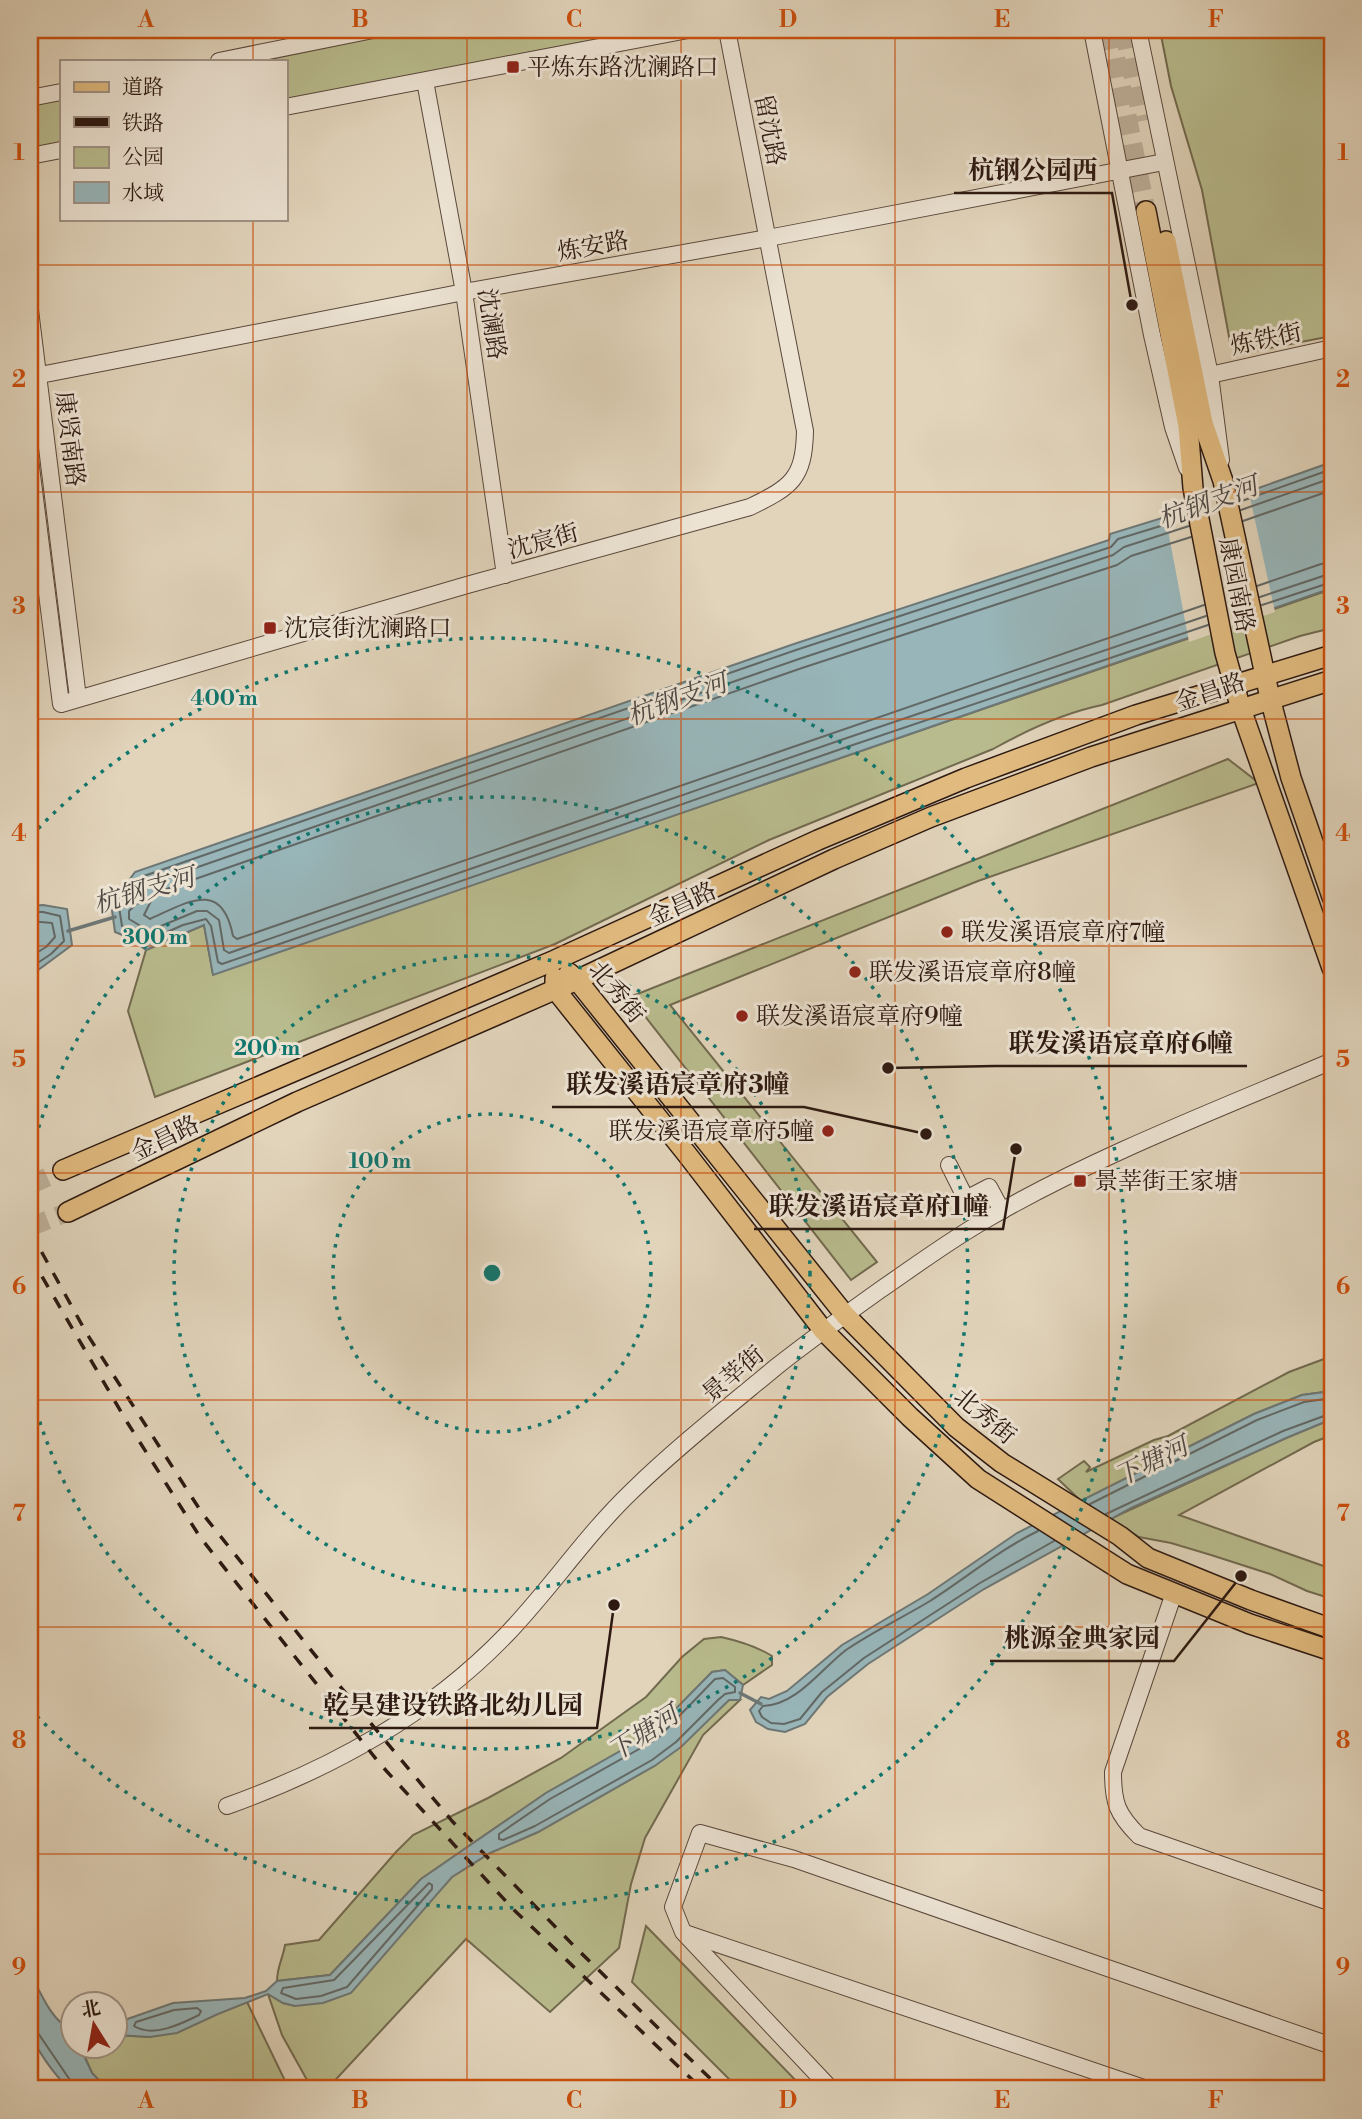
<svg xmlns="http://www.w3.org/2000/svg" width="1362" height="2119" font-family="'Libre Bodoni','Noto Serif SC',serif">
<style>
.green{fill:#b8bb8d;stroke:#726a4f;stroke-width:2}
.water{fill:#98b6ba;stroke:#6d7776;stroke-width:2}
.pier{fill:#e1d4bb}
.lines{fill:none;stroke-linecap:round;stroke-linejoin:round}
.shore{stroke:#626866;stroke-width:2}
.stream{stroke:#6d7776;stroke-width:3.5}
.major-tunnel{stroke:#bdaf99;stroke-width:19;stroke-dasharray:19 10;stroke-linecap:butt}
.minor-casing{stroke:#5a483c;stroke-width:18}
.major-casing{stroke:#2d1911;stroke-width:22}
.minor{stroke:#ece3d3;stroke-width:16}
.major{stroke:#e0ba7e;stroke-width:19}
.rail{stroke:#2d1911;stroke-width:3.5;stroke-dasharray:12 12;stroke-linecap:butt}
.grid{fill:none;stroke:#cc4f0d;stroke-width:2;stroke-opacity:0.55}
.ring{fill:none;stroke:#0f766e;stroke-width:3.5;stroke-dasharray:3.5 7}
.poi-dot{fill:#8f2418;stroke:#ece3d3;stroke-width:2.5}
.labels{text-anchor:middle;stroke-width:6;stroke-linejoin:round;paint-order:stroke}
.poi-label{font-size:24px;fill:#2d1911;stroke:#ece3d3;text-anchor:start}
.street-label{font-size:24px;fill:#2d1911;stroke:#ece3d3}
.water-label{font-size:26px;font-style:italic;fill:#4d4844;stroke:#ece3d3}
.centre{fill:#0f766e;stroke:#ece3d3;stroke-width:3.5}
.ring-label{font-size:21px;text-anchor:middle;font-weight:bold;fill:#0f766e;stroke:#ece3d3;stroke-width:6;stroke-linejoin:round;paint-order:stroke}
.leader{fill:none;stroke:#2d1911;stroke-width:2.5}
.callout-dot{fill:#2d1911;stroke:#ece3d3;stroke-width:2.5}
.callout-label{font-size:26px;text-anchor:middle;font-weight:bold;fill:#2d1911;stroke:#ece3d3;stroke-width:6;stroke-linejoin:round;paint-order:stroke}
.neatline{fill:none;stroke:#cc4f0d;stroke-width:2.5}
.grid-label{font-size:23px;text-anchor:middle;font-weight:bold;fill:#cc4f0d}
</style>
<rect width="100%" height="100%" fill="#e1d4bb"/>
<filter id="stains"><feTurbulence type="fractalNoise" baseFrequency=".00286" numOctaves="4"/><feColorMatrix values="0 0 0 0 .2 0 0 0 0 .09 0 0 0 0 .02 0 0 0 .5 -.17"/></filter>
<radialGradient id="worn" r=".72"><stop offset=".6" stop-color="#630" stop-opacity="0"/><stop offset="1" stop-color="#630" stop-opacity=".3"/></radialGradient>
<g class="green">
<polygon points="392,30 646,30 285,100 285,61 229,61"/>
<polygon points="1160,30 1332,30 1332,336 1249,352 1236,350 1230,342 1202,190 1171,86"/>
<polygon points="61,94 61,144 31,149 30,100"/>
<path d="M1332,589v39l-32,8 -198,69c-39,8 -75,25 -109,44l-224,91 -214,104 -400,153 -27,-86 18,-61 58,-25 9,49z"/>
<polygon points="1228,759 1259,783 978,881 670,1005 877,1262 851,1280 630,997"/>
<polygon points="1332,1356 1332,1391 1302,1395 1254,1414 1081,1501 1058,1479 1084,1461 1090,1467 1086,1472 1154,1440 1168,1436 1289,1372"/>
<polygon points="1332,1419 1332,1435 1314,1442 1179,1515 1332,1569 1332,1599 1307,1591 1270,1574 1211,1555 1171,1543 1139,1537 1110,1519 1286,1438"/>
<path d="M721,1637c18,4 35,9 51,19v9l-29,20 -18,-15 -13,2 -59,61 -107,60 -125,86 -91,96 -53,6c0,-14 6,-23 8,-36l34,-5 77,-88 17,-17 75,-37 73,-40 85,-61 36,-40 22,-18z"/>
<polygon points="729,1700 740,1700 703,1735 645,1838 631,1884 619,1948 550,2012 466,1939 327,2089 312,2089 282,2035 268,1994 283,2003 295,2006 440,1890 452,1877 490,1853 538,1832 656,1765"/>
<polygon points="646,1926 804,2089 739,2089 632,1982"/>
<polygon points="247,2002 289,2089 107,2089 92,2073 84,2055 88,2046 116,2046 116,2035 150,2037"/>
</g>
<g class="water">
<polygon points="1332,462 1332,588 213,975 204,925 146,950 130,938 115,932 111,903 126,894 130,879 135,872 794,644 1109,540 1110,534 1250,491"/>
<polygon points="43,905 67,909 72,945 30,976 30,906"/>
<polygon points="1332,1391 1332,1419 1286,1438 1131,1508 984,1589 868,1664 827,1697 805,1724 785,1732 768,1729 756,1722 750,1710 761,1697 769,1699 787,1691 842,1645 928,1594 1017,1533 1254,1414 1302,1395"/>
<polygon points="725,1670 743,1685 740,1700 729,1700 681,1747 656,1765 538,1832 490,1853 452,1877 351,1993 323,2003 295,2006 283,2003 268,1994 218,2014 177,2033 150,2037 116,2035 116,2023 173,2003 245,1998 266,1991 277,1981 330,1975 421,1879 546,1793 652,1733 712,1672"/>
<path d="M30,1972c10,20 22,50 43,59l1,15h14l-4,10 8,17 15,16h-38c-13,-13 -37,-43 -39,-61 -3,-18 0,-38 0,-56z"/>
</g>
<polygon class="pier" points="1248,488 1275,612 1189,642 1165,514"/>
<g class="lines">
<g class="shore">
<polyline points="1239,502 1332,469"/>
<polyline points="1241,510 1332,478"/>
<polyline points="1187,518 1118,539 1111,547 796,650 141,877 136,882 132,897 119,907 122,926 147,941 183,925 206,919 211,926 218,962 222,964 841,749 1208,625"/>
<polyline points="1243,521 1332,490"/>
<polyline points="1189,526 1124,547 1113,555 799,659 146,885 139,902 129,911 129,919 149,931 197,911 207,911 219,920 224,950 229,953 838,741 1206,616"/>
<path d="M1191,537l-60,19 -14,9 -315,103 -647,225 -11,22 6,4c38,-17 72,-40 83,17l4,3 967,-334"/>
<polyline points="1257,586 1321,564 1332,563"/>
<polyline points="1260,597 1332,573"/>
<polyline points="1262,605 1332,582"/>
<polyline points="30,912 43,912 60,916 64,941 51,954 30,968"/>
<polyline points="30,921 52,923 55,937 46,947 30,957"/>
<polyline points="1090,1504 1257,1420 1304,1402 1332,1398"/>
<polyline points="1106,1514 1283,1431 1332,1413"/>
<path d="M1038,1531c-39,19 -72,47 -108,70 -28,17 -58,31 -84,49 -25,19 -49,55 -83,56l-4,5 3,6 9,6 13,1 16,-5 22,-27 42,-34 116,-75 74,-42"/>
<polygon points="723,1678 735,1687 735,1692 725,1694 718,1700 676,1742 652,1760 535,1826 503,1840 499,1839 499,1834 550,1799 657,1739 715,1679"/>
<polygon points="429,1883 432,1885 432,1889 347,1987 321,1996 296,1999 281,1993 283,1988 334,1980"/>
<path d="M197,2008l4,3 -2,4c-18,9 -46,23 -65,11l2,-4 38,-12z"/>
<polyline points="30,2030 38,2033 72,2083 73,2089"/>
</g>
<g class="stream">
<polyline points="68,931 115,917"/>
<polyline points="740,1693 761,1704"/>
</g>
<g class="major-tunnel">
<polyline points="1110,30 1146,211"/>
<polyline points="1124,30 1142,121"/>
<polyline points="30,1185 63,1170"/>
<polyline points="30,1227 68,1212"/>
</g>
<g class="minor-casing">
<g id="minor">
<polyline points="1092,30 1152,335 1173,427 1187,468"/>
<polyline points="1138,30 1210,375 1221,460"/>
<polyline points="219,61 373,30"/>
<polyline points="425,81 464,292 505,575"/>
<polyline points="30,98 61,92"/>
<polyline points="285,107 688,30"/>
<polyline points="30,156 61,150"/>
<polyline points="30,310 78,698"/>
<polyline points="1210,375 1332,348"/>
<polyline points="30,377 464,292 768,238 1164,162"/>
<path d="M30,459l31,245 406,-119 283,-78c41,-20 54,-28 55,-76l-78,-401"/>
<polyline points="949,1165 966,1199 989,1187 1002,1211"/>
<path d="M1174,1593l-61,179c0,31 4,42 26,64l193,67"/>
<path d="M227,1806c106,-38 202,-91 280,-172 44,-46 79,-99 125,-143 44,-43 97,-85 144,-124 34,-27 69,-52 104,-77 35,-24 70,-50 107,-71 109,-63 230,-109 345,-158"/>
<polyline points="685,1933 1147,2089"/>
<polyline points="831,2089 683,1932 673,1907 700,1833 794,1859 1332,2046"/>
</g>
</g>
<g class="major-casing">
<g id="major">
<polyline points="1146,211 1188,426 1193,488 1225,653 1241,709 1332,968"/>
<polyline points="1166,241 1203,423 1223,481 1270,698 1291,778 1332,897"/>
<polyline points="569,973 577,980 845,1315 956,1427 1002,1463 1120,1536 1148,1558 1251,1600 1332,1629"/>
<polyline points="555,978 555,989 686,1153 823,1330 910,1417 978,1479 1127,1574 1250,1624 1332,1651"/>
<polyline points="63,1170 555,960 818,840 966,778 1136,715 1332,655"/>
<polyline points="68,1212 297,1102 577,980 834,859 931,817 1091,757 1332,680"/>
</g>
</g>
<use href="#minor" class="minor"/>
<use href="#major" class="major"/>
<g class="rail">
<polyline points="30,1231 87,1334 202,1513 334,1679 452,1821 578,1950 721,2089"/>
<polyline points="30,1256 127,1422 200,1537 380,1764 513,1909 702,2089"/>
</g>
</g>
<path class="grid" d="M253,30v31M467,30v2059M681,30v2059M895,30v2059M1109,30v2059M253,219v1870M30,265h1302M30,492h1302M30,719h1302M30,946h1302M30,1173h1302M30,1400h1302M30,1627h1302M30,1854h1302"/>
<g class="ring">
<circle cx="492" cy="1273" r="159"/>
<circle cx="492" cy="1273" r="318"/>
<path d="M30 1158A476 476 0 1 1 30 1388"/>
<path d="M31 836A635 635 0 1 1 31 1710"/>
</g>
<g class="poi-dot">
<rect x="506" y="60" width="14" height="14" rx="3.5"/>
<rect x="263" y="621" width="14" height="14" rx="3.5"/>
<circle cx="947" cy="932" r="7"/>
<circle cx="855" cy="972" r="7"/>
<circle cx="742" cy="1016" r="7"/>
<circle cx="828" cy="1131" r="7"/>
<rect x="1073" y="1174" width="14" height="14" rx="3.5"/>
</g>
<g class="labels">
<g class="poi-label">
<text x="527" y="75">平炼东路沈澜路口</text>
<text x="284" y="636">沈宸街沈澜路口</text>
<text x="961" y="940">联发溪语宸章府7幢</text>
<text x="869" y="980">联发溪语宸章府8幢</text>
<text x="756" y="1024">联发溪语宸章府9幢</text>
<text x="814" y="1139" text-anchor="end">联发溪语宸章府5幢</text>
<text x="1094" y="1189">景莘街王家塘</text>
</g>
<g class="street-label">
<text transform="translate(770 130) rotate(79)" y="8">留沈路</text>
<text transform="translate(593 246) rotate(-10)" y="8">炼安路</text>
<text transform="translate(492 324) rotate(81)" y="8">沈澜路</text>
<text transform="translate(1266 339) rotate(-12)" y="8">炼铁街</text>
<text transform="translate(70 439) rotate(83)" y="8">康贤南路</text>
<text transform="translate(543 541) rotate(-15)" y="8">沈宸街</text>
<text transform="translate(1237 585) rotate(79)" y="8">康园南路</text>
<text transform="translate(1210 692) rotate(-19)" y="8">金昌路</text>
<text transform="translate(682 904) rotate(-25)" y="8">金昌路</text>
<text transform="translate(617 992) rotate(50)" y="8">北秀街</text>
<text transform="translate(165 1138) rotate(-26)" y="8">金昌路</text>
<text transform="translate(733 1374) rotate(-40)" y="8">景莘街</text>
<text transform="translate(985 1416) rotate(40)" y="8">北秀街</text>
</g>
<g class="water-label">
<text transform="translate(1208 502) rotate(-20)" y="9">杭钢支河</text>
<text transform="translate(677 699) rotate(-20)" y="9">杭钢支河</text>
<text transform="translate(144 890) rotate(-16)" y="9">杭钢支河</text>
<text transform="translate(1151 1461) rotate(-26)" y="9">下塘河</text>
<text transform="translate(643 1733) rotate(-33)" y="9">下塘河</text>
</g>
</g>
<circle cx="492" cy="1273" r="10" class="centre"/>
<g class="ring-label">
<text x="224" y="705">400 m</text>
<text x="155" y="944">300 m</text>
<text x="267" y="1055">200 m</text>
<text x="380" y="1168">100 m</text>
</g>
<path class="leader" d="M1132 305L1112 193H954M888 1068L995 1066H1247M926 1134L804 1107H552M1016 1149L1003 1229H754M1241 1576L1174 1661H990M614 1605L597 1728H309"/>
<g class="callout-dot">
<circle cx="1132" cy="305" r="7"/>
<circle cx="888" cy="1068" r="7"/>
<circle cx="926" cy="1134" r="7"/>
<circle cx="1016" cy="1149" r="7"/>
<circle cx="1241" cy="1576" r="7"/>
<circle cx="614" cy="1605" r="7"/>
</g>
<g class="callout-label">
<text x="1033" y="179">杭钢公园西</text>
<text x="1121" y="1052">联发溪语宸章府6幢</text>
<text x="678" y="1093">联发溪语宸章府3幢</text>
<text x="879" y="1215">联发溪语宸章府1幢</text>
<text x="1082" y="1647">桃源金典家园</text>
<text x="453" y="1714">乾昊建设铁路北幼儿园</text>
</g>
<rect width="1362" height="2119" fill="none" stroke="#e1d4bb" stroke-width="77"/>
<rect x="60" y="60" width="228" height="161" fill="#ece3d3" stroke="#a09285" stroke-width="2"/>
<rect x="74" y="82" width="35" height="10" fill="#e0ba7e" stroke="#a09285" stroke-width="2"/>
<text x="122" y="94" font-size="21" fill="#2d1911">道路</text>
<rect x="74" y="117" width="35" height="10" fill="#2d1911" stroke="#a09285" stroke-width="2"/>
<text x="122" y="130" font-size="21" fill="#2d1911">铁路</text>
<rect x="74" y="147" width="35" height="21" fill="#b8bb8d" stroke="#a09285" stroke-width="2"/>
<text x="122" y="164" font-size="21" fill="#2d1911">公园</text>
<rect x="74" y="182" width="35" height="21" fill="#98b6ba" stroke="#a09285" stroke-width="2"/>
<text x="122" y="200" font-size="21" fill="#2d1911">水域</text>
<g transform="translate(94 2025) rotate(349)"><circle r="33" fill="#ece3d3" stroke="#a09285" stroke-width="2"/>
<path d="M0-5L12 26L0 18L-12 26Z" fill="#8f2418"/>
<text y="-10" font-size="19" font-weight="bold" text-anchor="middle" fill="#2d1911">北</text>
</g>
<rect x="38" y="38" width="1286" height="2042" class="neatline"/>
<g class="grid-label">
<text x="146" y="27">A</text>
<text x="360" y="27">B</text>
<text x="574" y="27">C</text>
<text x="788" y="27">D</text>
<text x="1002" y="27">E</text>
<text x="1216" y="27">F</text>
<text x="19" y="160">1</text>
<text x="1343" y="160">1</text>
<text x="19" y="387">2</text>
<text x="1343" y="387">2</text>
<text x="19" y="614">3</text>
<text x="1343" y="614">3</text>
<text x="19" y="841">4</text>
<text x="1343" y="841">4</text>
<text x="19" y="1067">5</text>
<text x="1343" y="1067">5</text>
<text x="19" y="1294">6</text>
<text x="1343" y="1294">6</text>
<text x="19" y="1521">7</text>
<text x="1343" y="1521">7</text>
<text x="19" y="1748">8</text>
<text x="1343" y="1748">8</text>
<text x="19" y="1975">9</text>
<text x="1343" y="1975">9</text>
<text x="146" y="2108">A</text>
<text x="360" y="2108">B</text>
<text x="574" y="2108">C</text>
<text x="788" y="2108">D</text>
<text x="1002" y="2108">E</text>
<text x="1216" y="2108">F</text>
</g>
<rect width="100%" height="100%" filter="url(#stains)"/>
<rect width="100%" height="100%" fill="url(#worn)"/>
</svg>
